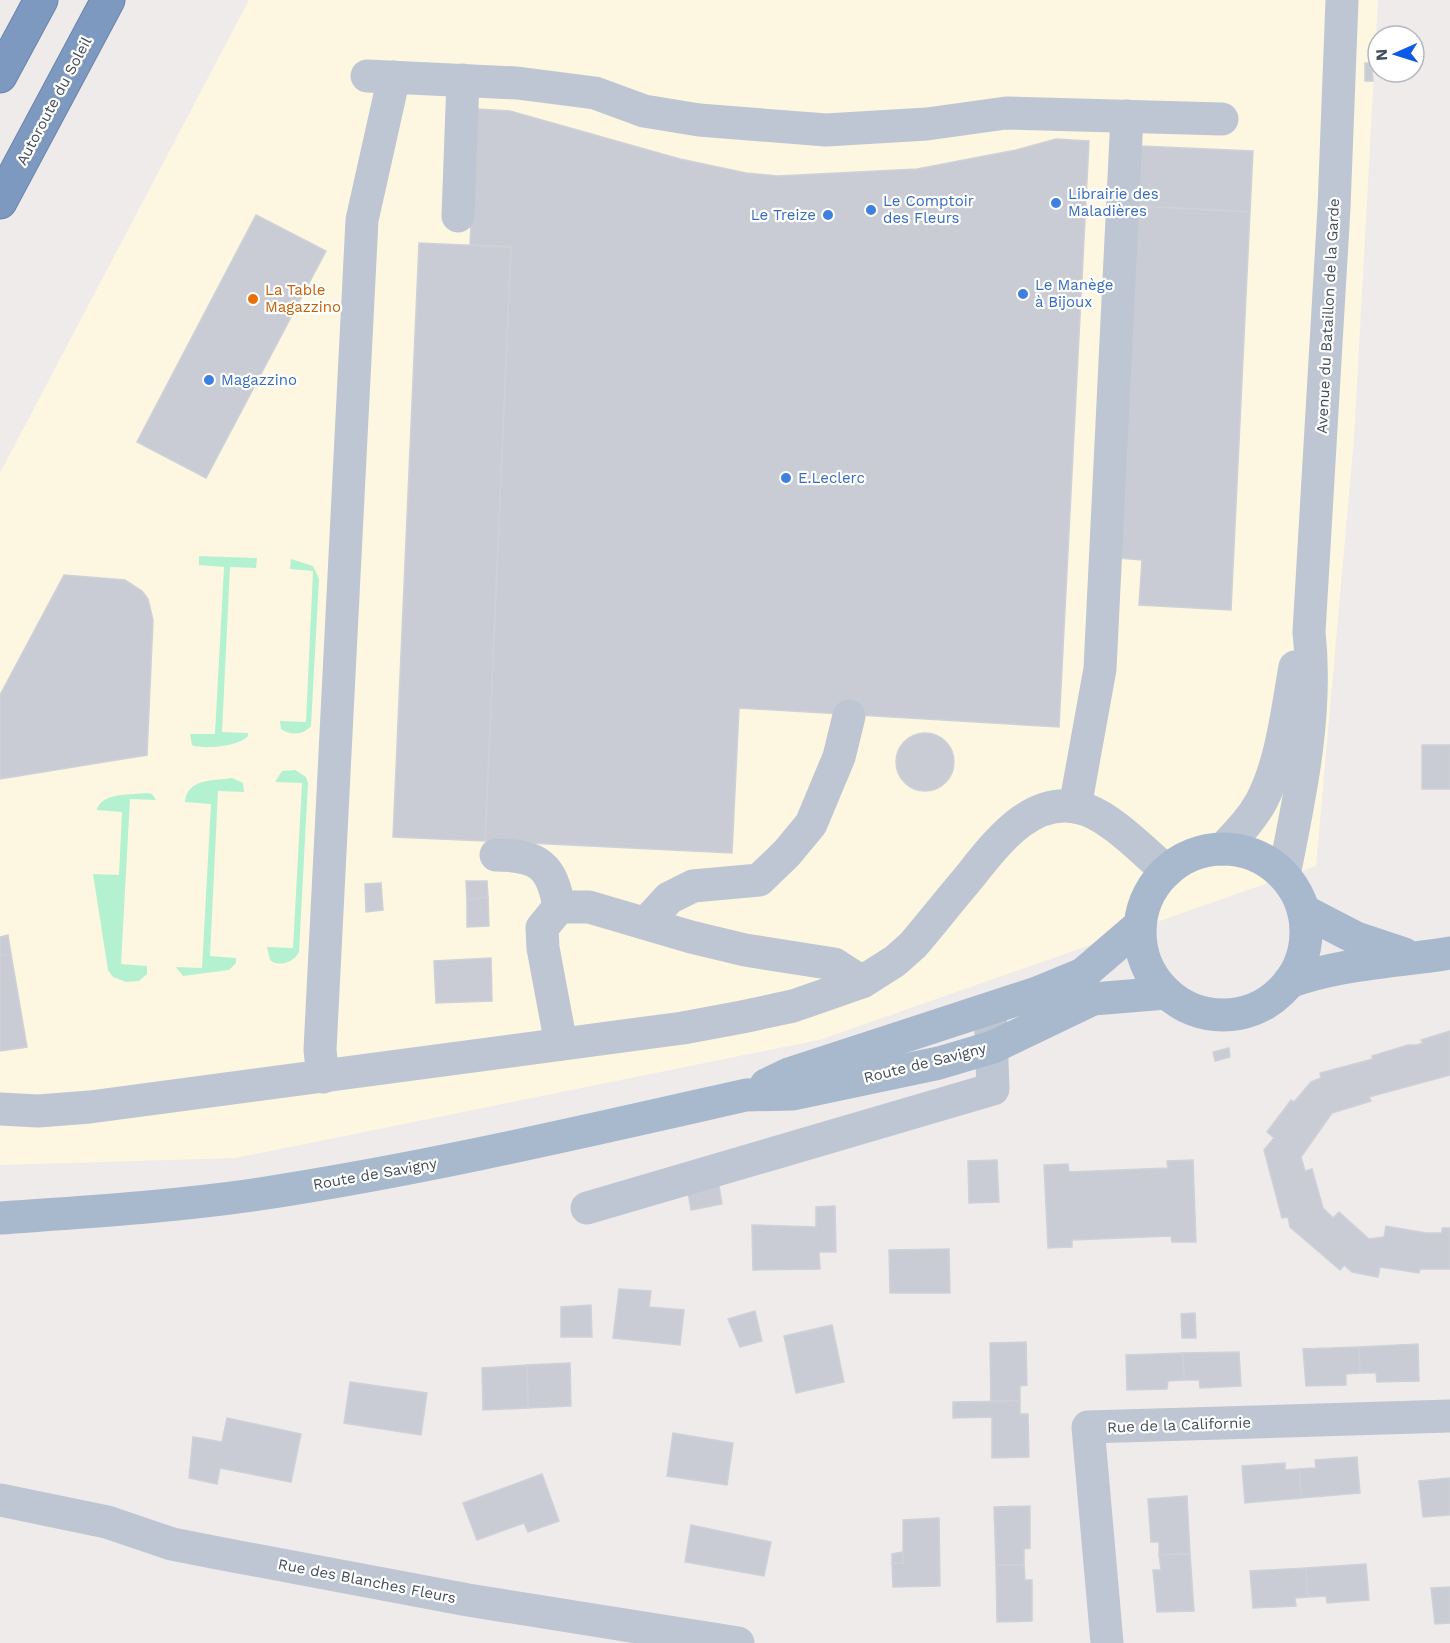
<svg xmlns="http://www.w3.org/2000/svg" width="1450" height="1643" font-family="'Work Sans',sans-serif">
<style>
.commercial{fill:#fdf7e1}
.green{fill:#b4f1d0}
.building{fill:#c9ccd4;stroke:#cfd1d8;stroke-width:1.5}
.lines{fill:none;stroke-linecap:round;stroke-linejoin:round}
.highway-casing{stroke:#6a84ab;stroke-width:35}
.minor{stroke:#bdc6d2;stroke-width:33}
.major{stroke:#a8b8cd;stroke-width:33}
.highway{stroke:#7e99bf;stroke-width:33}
.shop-dot{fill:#3f7fe0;stroke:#fff;stroke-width:2}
.food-dot{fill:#e8710a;stroke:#fff;stroke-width:2}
.labels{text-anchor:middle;stroke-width:4.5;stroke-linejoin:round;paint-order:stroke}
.street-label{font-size:15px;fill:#424d5a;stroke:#fff}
.shop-label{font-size:15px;fill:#366cbe;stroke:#fff;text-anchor:start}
.food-label{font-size:15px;fill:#c56008;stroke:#fff;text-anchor:start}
</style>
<rect width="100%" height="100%" fill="#efebeb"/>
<polygon class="commercial" points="249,0 1378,0 1354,438 1316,866 819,1040 235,1158 0,1165 0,473"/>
<g class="green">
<path d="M199,556l58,2 -1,10 -26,-1 -8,165 26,1v3c-8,10 -45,14 -56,9l-2,-11h25l9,-167 -25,-2z"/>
<path d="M291,559l22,7 6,13 -8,147c-8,9 -20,10 -30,3l-1,-8 26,1 7,-151 -23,-2z"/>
<path d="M295,770l11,7 2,6 -9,169c-5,10 -20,16 -29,8l-3,-13 26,1 9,-165 -27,-1 7,-11z"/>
<path d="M232,778l11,5 1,9 -26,-1 -8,165 26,2v5l-7,7 -46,6 -7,-9 26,1 9,-164 -26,-2c2,-24 28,-21 47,-24z"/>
<path d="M147,793l5,1 4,6 -26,-1 -9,165 26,2v8l-8,7 -13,1 -13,-5 -5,-7 -15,-96 26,1 3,-63 -25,-2c4,-18 35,-15 50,-17z"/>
</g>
<g class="building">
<polygon points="1365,63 1372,63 1373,81 1365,81"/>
<polygon points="476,109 510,111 680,159 746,173 778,176 917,169 1016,150 1056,139 1089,141 1059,727 739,708 732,853 485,841 511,247 470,245"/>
<polygon points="1140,146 1253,151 1250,212 1137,206"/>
<polygon points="1137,206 1250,212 1231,610 1139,605 1142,560 1119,558"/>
<polygon points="256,215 326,251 206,478 137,442"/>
<polygon points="419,243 511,247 485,841 393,837"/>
<polygon points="64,575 125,580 142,591 148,599 153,620 147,755 0,779 0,695"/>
<circle cx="925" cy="762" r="29"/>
<rect x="1422" y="745" width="28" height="44"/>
<polygon points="466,881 487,881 488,897 467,900"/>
<polygon points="381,883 383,910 366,912 365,884"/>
<polygon points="488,897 489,926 467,927 467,900"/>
<polygon points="8,935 11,954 0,956 0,937"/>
<polygon points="11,954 27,1047 0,1051 0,956"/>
<polygon points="491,958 492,1001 436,1003 434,961"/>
<polygon points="1450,1031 1450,1075 1369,1097 1371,1101 1332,1113 1301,1157 1305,1171 1312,1169 1323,1208 1333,1218 1339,1212 1369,1239 1384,1237 1386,1226 1426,1233 1442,1233 1442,1228 1450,1228 1450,1269 1420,1269 1419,1273 1380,1267 1378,1277 1352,1272 1344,1265 1340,1270 1290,1227 1288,1217 1282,1218 1264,1150 1274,1138 1267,1132 1291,1100 1294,1102 1311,1082 1321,1078 1320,1073 1373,1059 1372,1056 1408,1045 1417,1045 1423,1043 1421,1040"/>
<polygon points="1229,1048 1230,1057 1215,1061 1213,1052"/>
<polygon points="997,1160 999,1202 969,1203 968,1161"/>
<polygon points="1193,1160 1196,1242 1172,1242 1171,1236 1072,1240 1072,1247 1048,1248 1044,1165 1068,1164 1069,1172 1168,1168 1167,1161"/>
<polygon points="718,1180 722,1204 691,1210 687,1187"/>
<polygon points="835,1206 836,1252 819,1252 820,1269 753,1270 752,1225 816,1227 816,1207"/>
<polygon points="949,1249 950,1293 890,1293 889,1250"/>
<polygon points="619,1289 651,1291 649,1307 684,1310 680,1345 613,1338"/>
<polygon points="591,1305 592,1337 561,1337 561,1307"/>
<polygon points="755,1311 762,1341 740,1347 728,1319"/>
<polygon points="1195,1313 1196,1338 1182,1338 1181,1314"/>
<polygon points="832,1325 844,1382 796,1393 784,1336"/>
<polygon points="1026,1342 1027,1385 1020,1386 1020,1401 991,1402 990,1343"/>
<polygon points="1418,1344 1419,1381 1377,1382 1376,1373 1360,1373 1359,1347"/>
<polygon points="1359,1347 1360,1373 1346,1374 1346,1385 1306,1386 1303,1349"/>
<polygon points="1239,1352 1241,1386 1200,1388 1199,1380 1184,1380 1183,1353"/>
<polygon points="1183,1353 1184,1380 1168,1381 1167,1389 1127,1390 1126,1355"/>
<polygon points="570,1363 571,1406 528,1408 527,1365"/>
<polygon points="527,1365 528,1408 483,1410 482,1368"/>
<polygon points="350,1382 427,1393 421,1435 344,1423"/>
<polygon points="1020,1401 1020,1414 1028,1414 1029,1457 992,1458 992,1417 953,1418 953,1402"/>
<polygon points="227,1418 301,1434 291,1482 220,1468 217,1484 189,1478 193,1437 222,1442"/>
<polygon points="673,1433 733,1443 727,1485 667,1476"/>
<polygon points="1357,1457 1360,1493 1301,1498 1299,1469 1316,1468 1315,1460"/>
<polygon points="1285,1463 1285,1470 1299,1469 1301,1498 1245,1503 1242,1466"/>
<polygon points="542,1474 559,1521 528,1532 524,1523 477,1540 463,1503"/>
<polygon points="1450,1478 1450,1515 1423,1517 1419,1481"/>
<polygon points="1187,1496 1190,1554 1159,1555 1159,1542 1151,1542 1148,1499"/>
<polygon points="1030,1506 1030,1548 1024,1549 1024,1565 996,1565 994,1507"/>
<polygon points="939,1518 940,1586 893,1587 892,1563 903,1563 903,1520"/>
<polygon points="691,1525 771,1542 764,1576 685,1562"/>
<polygon points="903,1552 903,1563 892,1563 892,1554"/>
<polygon points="1190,1554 1194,1611 1157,1612 1153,1570 1161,1570 1159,1555"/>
<polygon points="1366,1564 1369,1600 1327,1603 1326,1596 1308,1597 1306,1568"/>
<polygon points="996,1565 1024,1565 1025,1580 1032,1580 1032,1621 997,1622"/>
<polygon points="1306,1568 1308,1597 1295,1598 1296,1606 1253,1608 1250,1571"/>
<polygon points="1450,1587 1450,1623 1435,1624 1431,1588"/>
</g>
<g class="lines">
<g class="highway-casing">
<g id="highway">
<polyline points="0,76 41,0"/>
<polyline points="0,202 108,0"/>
</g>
</g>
<g class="minor">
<polyline points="367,76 517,83 595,93 644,111 699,120 826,130 927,124 1006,113 1222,119"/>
<polyline points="458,216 463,80"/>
<polyline points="1075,807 1100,669 1127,116"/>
<path d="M1223,849c14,-15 28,-29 38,-47 21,-40 26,-91 34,-135"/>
<path d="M496,855c43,0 56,11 63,52"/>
<path d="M1284,875c16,-79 34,-162 25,-243l25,-424 8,-208"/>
<polyline points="646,923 669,898 693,886 759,880 787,853 811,824 839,757 849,716"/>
<polyline points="561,1044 543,948 542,928 559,907 589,907 691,937 745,950 834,964 862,982"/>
<polyline points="323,1077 320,1050 362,220 394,77"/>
<path d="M0,1109l38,2 52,-4 593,-79 59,-11 51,-11 69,-24 33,-21 18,-16c18,-21 35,-43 53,-64 29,-36 67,-91 121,-71 27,10 58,43 80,61"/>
<polyline points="587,1208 993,1089 990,1009"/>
<polyline points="0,1500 107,1522 172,1544 223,1554 468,1600 738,1643"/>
<polyline points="1107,1643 1088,1427 1450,1416"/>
</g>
<g class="major">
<circle cx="1223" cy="932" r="83"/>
<polyline points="1304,911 1356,938 1404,954"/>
<path d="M1289,982c53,-19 106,-20 161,-29"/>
<polyline points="766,1085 789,1074 1037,993 1083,974 1140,925"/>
<path d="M0,1218c84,-6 169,-11 253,-23 166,-25 329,-63 493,-100l46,-1 147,-31 54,-16 100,-48 73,-6"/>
</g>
<use href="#highway" class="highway"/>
</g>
<g class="shop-dot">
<circle cx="1056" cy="203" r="6"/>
<circle cx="871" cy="210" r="6"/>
<circle cx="828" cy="215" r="6"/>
<circle cx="1023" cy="294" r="6"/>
<circle cx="209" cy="380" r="6"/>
<circle cx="786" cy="478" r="6"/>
</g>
<circle class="food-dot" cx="253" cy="299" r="6"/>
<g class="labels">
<g class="street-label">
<text transform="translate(54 101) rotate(-62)" y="5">Autoroute du Soleil</text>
<text transform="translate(1328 316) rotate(-87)" y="5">Avenue du Bataillon de la Garde</text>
<text transform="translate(925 1063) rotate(-14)" y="5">Route de Savigny</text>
<text transform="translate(375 1174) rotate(-10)" y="5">Route de Savigny</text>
<text transform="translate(1179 1425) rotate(-2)" y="5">Rue de la Californie</text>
<text transform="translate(367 1581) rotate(11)" y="5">Rue des Blanches Fleurs</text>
</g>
<g class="shop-label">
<text x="1068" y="199">Librairie des<tspan x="1068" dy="17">Maladières</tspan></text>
<text x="883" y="206">Le Comptoir<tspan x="883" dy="17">des Fleurs</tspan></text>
<text x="816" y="220" text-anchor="end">Le Treize</text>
<text x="1035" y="290">Le Manège<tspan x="1035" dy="17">à Bijoux</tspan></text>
<text x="221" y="385">Magazzino</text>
<text x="798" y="483">E.Leclerc</text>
</g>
<g class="food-label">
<text x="265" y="295">La Table<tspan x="265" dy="17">Magazzino</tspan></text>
</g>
</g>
<g transform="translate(1396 54) rotate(267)"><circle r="28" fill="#ffffff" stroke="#b3b8bd" stroke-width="1.5"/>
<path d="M0-4.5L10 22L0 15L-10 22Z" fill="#0b5be8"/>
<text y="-9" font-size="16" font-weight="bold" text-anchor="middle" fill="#424d5a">N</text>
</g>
</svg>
